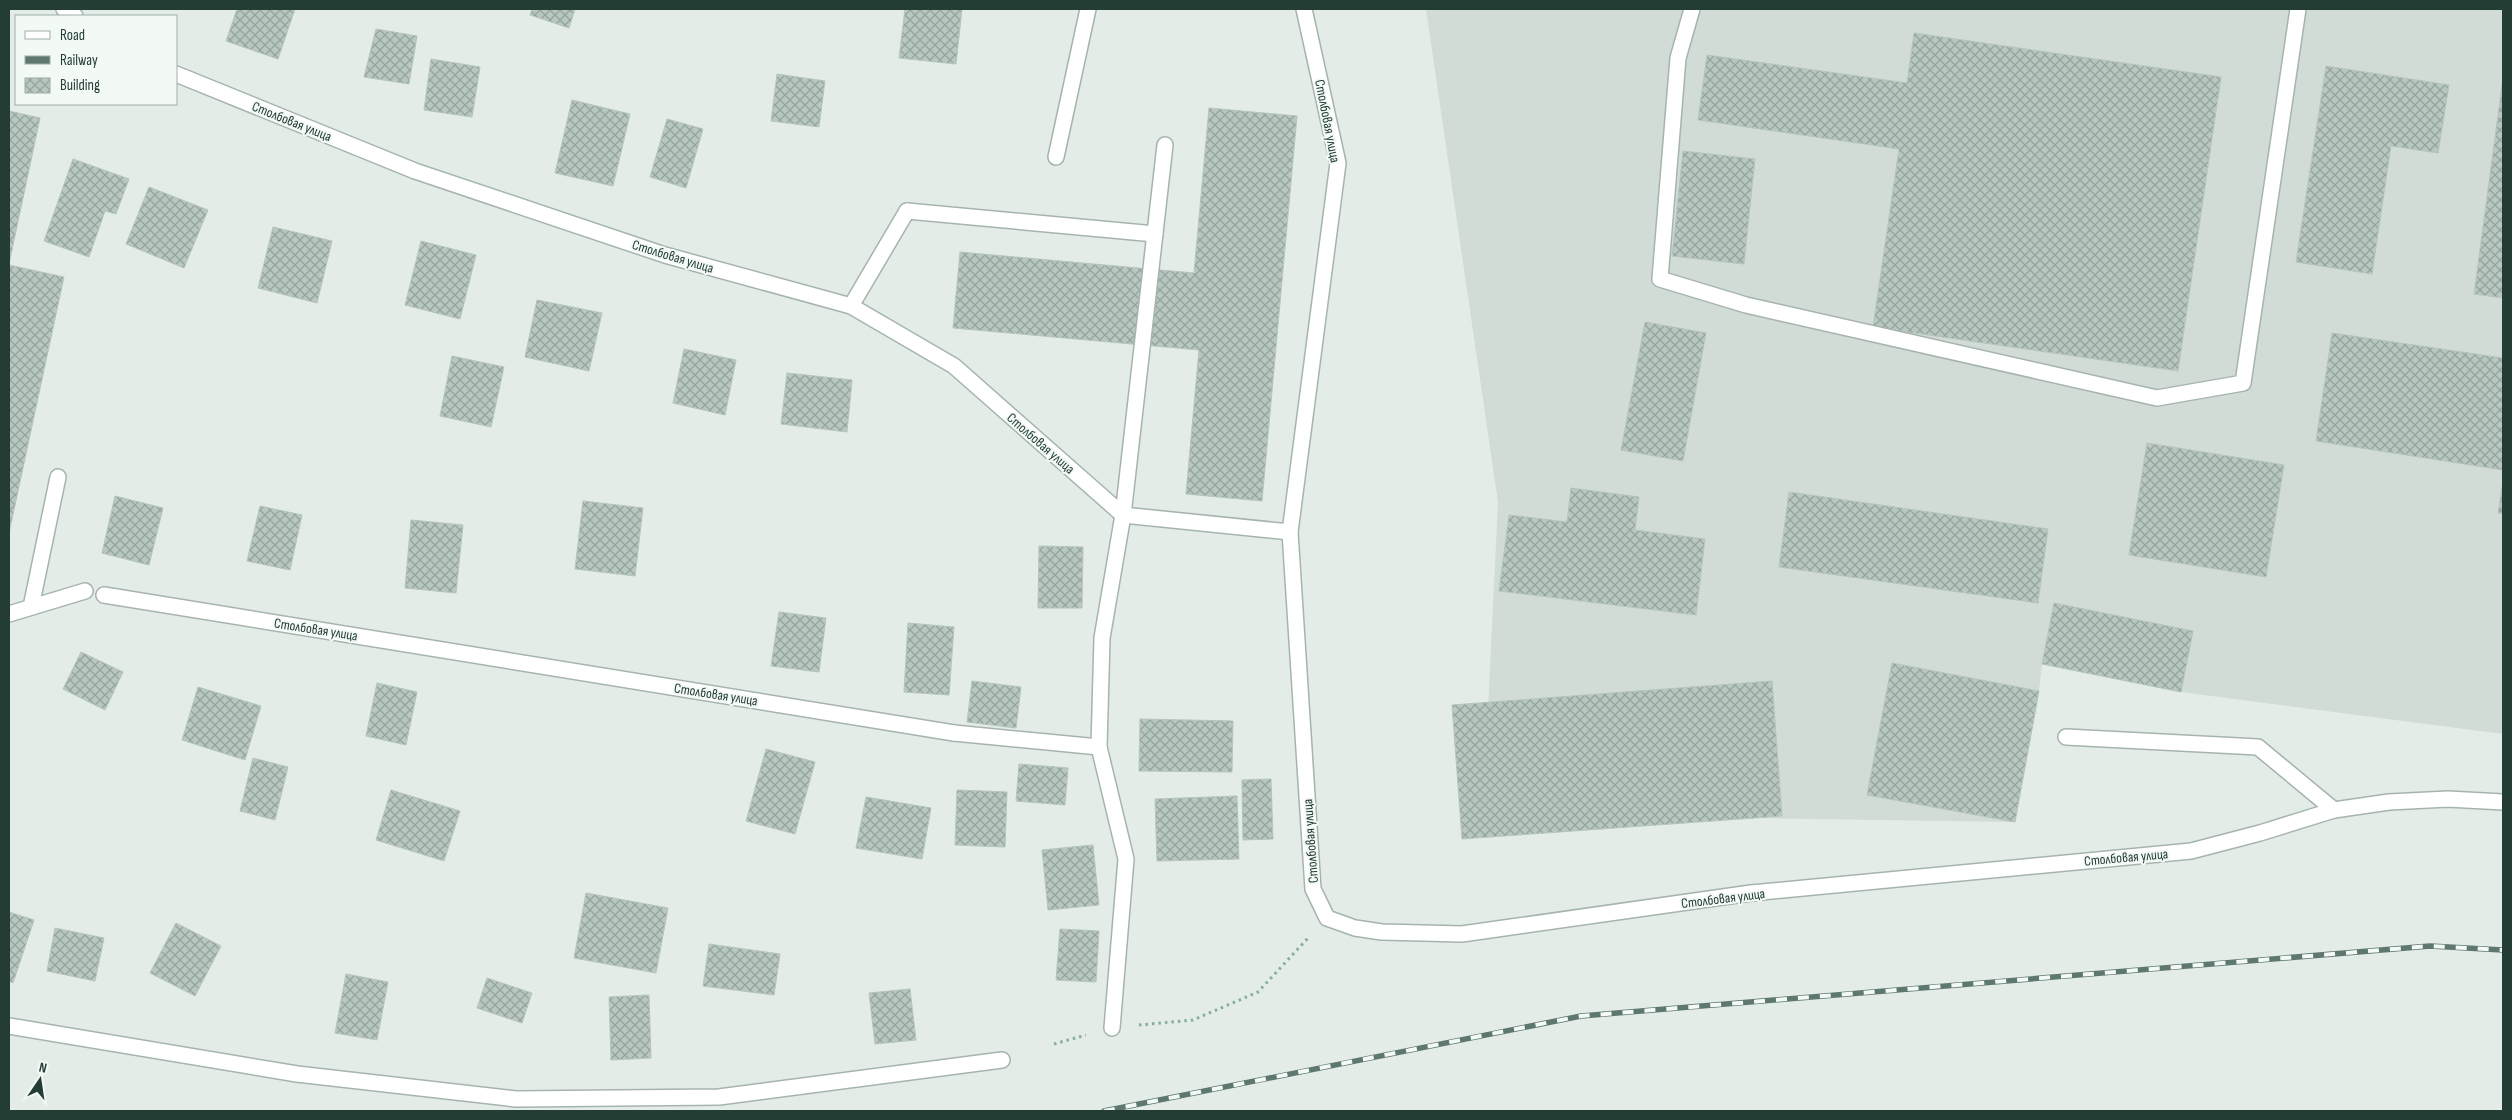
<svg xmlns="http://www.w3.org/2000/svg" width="2512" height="1120" font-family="'Sofia Sans Condensed',sans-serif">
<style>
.built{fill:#d1dcd6}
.building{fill:url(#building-cross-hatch);stroke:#b5c5bd}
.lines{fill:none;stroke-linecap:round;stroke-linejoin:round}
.service-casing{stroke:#a6b4ae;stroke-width:18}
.minor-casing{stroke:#a6b4ae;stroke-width:18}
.path{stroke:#85ae9e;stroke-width:3;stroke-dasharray:2.5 4;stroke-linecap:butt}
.service{stroke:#fff;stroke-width:15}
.minor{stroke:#fff;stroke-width:15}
.rail-casing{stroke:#5e786f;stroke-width:5.5}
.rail{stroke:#f3f9f5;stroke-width:4;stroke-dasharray:11;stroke-linecap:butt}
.labels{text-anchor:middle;stroke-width:4;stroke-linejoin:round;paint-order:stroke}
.street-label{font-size:14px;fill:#233c34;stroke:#f3f9f5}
</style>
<defs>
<pattern id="building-cross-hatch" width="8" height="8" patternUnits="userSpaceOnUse" patternTransform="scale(1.25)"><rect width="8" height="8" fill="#b8c7c0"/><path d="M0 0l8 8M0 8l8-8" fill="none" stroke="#95a39d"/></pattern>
</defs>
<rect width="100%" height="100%" fill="#e3ece7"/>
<polygon class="built" points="1426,9 2503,9 2503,734 2181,692 2042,664 2039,691 2015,822 1483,814 1498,502"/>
<g class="building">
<polygon points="237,9 295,9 278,59 226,41"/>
<polygon points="532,9 575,9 569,28 530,15"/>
<polygon points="905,9 962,9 956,64 899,58"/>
<polygon points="376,29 417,36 409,84 364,77"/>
<polygon points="1914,33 2221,77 2178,371 1873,327 1899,149 1698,120 1707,55 1907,83"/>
<polygon points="431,59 480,67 472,117 424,110"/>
<polygon points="2326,66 2449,85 2438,153 2391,146 2372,274 2296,262"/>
<polygon points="777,74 825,81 819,127 771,121"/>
<polygon points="2503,78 2503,298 2474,294"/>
<polygon points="572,100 630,114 613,186 555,173"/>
<polygon points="1209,108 1297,116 1262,501 1186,494 1199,350 953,328 960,252 1194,273"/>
<polygon points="9,111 40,118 9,264"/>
<polygon points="667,119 703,129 686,188 650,177"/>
<polygon points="1683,151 1755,159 1744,264 1672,256"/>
<polygon points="73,159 129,179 116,214 105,211 89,257 44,241"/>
<polygon points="149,187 208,210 184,268 126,244"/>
<polygon points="273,227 332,241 317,303 258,288"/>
<polygon points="421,241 476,255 460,319 405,305"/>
<polygon points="9,265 64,277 9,533"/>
<polygon points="537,300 602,313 589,371 525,357"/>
<polygon points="1645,322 1706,333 1683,461 1621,450"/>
<polygon points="2332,333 2503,358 2503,470 2316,441"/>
<polygon points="684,349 736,360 725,415 673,403"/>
<polygon points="452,356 504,367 491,427 440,416"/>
<polygon points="787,373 852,380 847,432 781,424"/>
<polygon points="2147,443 2284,465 2266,577 2129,555"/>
<polygon points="2503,481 2503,514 2498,513"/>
<polygon points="1571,488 1639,497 1635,530 1705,539 1696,615 1499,591 1509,515 1567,522"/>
<polygon points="1789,492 2048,529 2038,603 1779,567"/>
<polygon points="115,496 163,508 149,565 102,553"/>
<polygon points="583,501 643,508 635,576 575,569"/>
<polygon points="260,506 302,515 290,570 247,561"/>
<polygon points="411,520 463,525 456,593 405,588"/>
<polygon points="1039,546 1083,547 1082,608 1038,608"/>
<polygon points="2054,603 2193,631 2181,692 2042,664"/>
<polygon points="779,612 826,618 819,672 771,666"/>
<polygon points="908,623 954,627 949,695 904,692"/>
<polygon points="81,652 123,672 105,710 63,689"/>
<polygon points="1892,663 2039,691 2015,822 1867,795"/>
<polygon points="972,681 1021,687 1016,728 967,722"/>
<polygon points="1772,681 1782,816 1462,839 1452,705"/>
<polygon points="377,683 417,692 406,745 366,736"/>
<polygon points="198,687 261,706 245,760 182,740"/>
<polygon points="1140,719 1233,721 1232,772 1139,771"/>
<polygon points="766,749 815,762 795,834 746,821"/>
<polygon points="253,758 288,767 275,820 240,811"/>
<polygon points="1019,764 1068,768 1065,805 1016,801"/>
<polygon points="1271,779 1273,839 1243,840 1242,780"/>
<polygon points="391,790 460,811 444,861 376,840"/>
<polygon points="957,790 1007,792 1005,847 955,845"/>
<polygon points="1237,796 1239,859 1157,861 1155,799"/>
<polygon points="866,797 931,808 922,859 856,848"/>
<polygon points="1093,845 1099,905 1048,910 1042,850"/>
<polygon points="586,893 668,908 656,973 574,958"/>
<polygon points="9,912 34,920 13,983 9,981"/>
<polygon points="176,923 221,946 195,996 150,973"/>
<polygon points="55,928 104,938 95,981 47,971"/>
<polygon points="1060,929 1099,931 1096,982 1056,980"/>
<polygon points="709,944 780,954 774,995 703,986"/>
<polygon points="346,974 388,982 377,1040 335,1033"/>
<polygon points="487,978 532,993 522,1023 477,1008"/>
<polygon points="910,989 916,1040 875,1044 869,993"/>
<polygon points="649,995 651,1058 611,1060 609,997"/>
</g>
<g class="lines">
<g class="service-casing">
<g id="service">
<polyline points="907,211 1155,234"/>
<polyline points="1123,515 1165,145"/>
<polyline points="31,607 58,477"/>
<polyline points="954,733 1099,747"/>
<polyline points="2066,737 2258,747 2334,810"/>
<polyline points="9,1026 297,1074 516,1099 719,1097 1002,1060"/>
</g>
</g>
<g class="minor-casing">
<g id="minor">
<polyline points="64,9 75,16"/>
<polyline points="1304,9 1338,163 1290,532 1313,889 1327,918 1355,928 1382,932 1462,934 1751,893 2191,851 2260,833 2334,810 2389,802 2448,799 2503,802"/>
<polyline points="1692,9 1678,58 1660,279 1746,305 2157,398 2243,383 2298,9"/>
<polyline points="176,74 415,171 665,255 851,306 954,366 1123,515 1290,532"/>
<polyline points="1056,157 1088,9"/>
<polyline points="851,306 907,211"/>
<polyline points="104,595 954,733"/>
<polyline points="9,614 85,591"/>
<polyline points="1112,1028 1126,859 1099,747 1102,638 1123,515"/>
</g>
</g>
<g class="path">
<polyline points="1139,1025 1193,1020 1258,992 1308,938"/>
<polyline points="1054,1044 1086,1035"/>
</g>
<use href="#service" class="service"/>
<use href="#minor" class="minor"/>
<g class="rail-casing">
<polyline id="rail" points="1104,1111 1581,1016 2430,946 2503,950"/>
</g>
<use href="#rail" class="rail"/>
</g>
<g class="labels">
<g class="street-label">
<text transform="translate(292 121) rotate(22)" y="5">Столбовая улица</text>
<text transform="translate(1328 121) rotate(79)" y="5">Столбовая улица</text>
<text transform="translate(673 256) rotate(17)" y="5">Столбовая улица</text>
<text transform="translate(1041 443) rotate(41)" y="5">Столбовая улица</text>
<text transform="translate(316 629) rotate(9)" y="5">Столбовая улица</text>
<text transform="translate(716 694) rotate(9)" y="5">Столбовая улица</text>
<text transform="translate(1310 841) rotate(-94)" y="5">Столбовая улица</text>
<text transform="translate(2126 857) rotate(-5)" y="5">Столбовая улица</text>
<text transform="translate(1723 898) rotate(-7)" y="5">Столбовая улица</text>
</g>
</g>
<rect width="2512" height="1120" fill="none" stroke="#233c34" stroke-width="20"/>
<rect x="15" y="15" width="162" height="90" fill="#f3f9f5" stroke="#a0ada8"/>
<rect x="25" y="31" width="25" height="8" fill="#ffffff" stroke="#a0ada8"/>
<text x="60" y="40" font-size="15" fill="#233c34">Road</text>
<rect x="25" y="56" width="25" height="8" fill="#5e786f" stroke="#a0ada8"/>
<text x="60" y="65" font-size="15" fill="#233c34">Railway</text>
<rect x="25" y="78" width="25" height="15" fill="url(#building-cross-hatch)" stroke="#a0ada8"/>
<text x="60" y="90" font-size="15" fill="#233c34">Building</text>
<g transform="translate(40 1080) rotate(13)" stroke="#f3f9f5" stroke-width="4" paint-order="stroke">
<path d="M0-4L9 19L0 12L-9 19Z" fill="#233c34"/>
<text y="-8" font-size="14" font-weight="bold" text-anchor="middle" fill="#233c34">N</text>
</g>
</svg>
